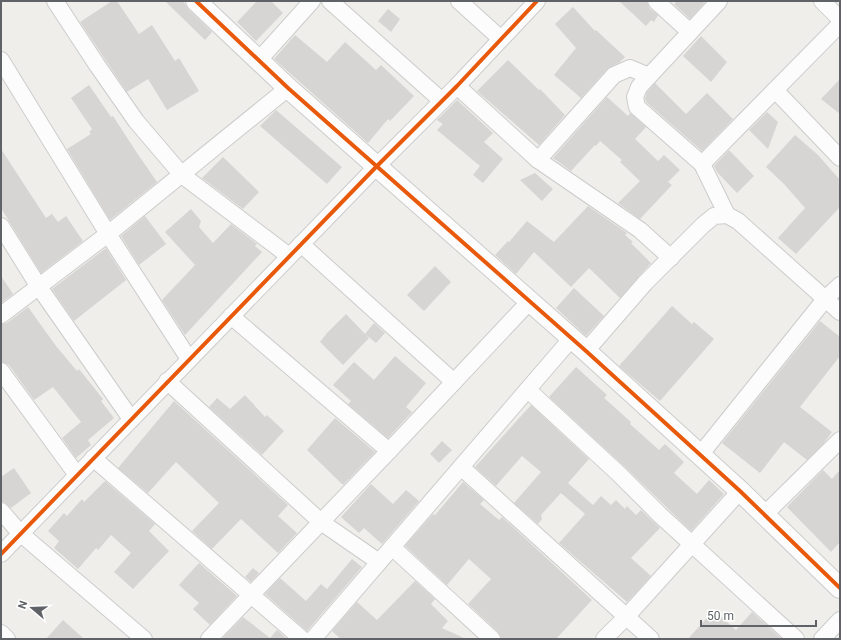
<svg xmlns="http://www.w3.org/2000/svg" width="841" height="640" font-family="Roboto,sans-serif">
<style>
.building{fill:#d6d5d3}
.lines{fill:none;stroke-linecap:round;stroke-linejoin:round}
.minor-casing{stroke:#cbcccc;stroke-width:18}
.tertiary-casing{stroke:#cbcccc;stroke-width:22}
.minor{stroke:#fdfcfc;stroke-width:16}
.tertiary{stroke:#fdfcfc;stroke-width:20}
.cycleway-casing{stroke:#fff;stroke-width:6}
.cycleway{stroke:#e8590c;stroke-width:4}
</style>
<rect width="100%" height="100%" fill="#efeeea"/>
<g class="building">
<polygon points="112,1 117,1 139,34 152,25 175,61 179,58 199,91 167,110 148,79 127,92 80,22"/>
<polygon points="165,1 183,1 188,9 212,32 205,40"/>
<polygon points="257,1 271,1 283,13 256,41 237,22"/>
<polygon points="619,1 647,1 649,8 658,15 654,22 651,20 646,26"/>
<polygon points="677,1 706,1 690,19 674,4"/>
<polygon points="573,7 595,31 596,30 625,57 620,62 607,69 581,98 554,75 576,48 555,24"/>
<polygon points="388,9 400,19 391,32 378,21"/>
<polygon points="295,35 327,62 345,42 376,70 381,65 414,96 390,121 388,119 368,143 274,59"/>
<polygon points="701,36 727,62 711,82 683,56"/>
<polygon points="508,60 539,90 540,89 565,115 539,145 477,91"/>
<polygon points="840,79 840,114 821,99"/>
<polygon points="655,83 686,114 707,93 733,119 702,151 646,102 645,98 647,92"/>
<polygon points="89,85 111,117 113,116 137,153 157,182 110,220 67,149 91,134 89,132 92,129 71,98"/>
<polygon points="607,97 628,116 630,113 646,127 635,139 658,161 664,155 680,170 668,182 672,185 640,219 618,203 640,181 620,162 622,160 600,141 596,146 595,145 571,171 553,158"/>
<polygon points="457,100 493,133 484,142 503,159 483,183 473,175 480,166 437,130 443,124 437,120"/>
<polygon points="276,110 342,167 327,184 260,126"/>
<polygon points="767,112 778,122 768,149 749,130"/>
<polygon points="795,135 818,155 840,180 840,207 796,254 778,238 805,208 784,184 766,167"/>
<polygon points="1,149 46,218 52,214 58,222 66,216 83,241 41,273 1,208"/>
<polygon points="729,150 754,176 737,193 717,172 714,166"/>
<polygon points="223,157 259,192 243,209 202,178"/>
<polygon points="535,173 553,189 542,201 520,180"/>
<polygon points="588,206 627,233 625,235 633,242 631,243 651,263 620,298 589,268 571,287 534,252 516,274 495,255 508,241 509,242 527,221 554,242"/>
<polygon points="191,209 201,221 199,227 213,243 231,224 257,244 255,246 262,252 185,335 162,300 195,265 165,232"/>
<polygon points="145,216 166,244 139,265 121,236"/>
<polygon points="106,248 126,280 74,321 52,289"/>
<polygon points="435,266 451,282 424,311 407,295"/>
<polygon points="1,276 13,294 1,303"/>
<polygon points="574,288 604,316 586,336 556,308"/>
<polygon points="672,306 692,324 694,322 714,339 660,401 619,366"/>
<polygon points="28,307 56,346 77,371 79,369 103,399 101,401 114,418 88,440 91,445 76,458 62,438 81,422 53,387 34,400 9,365 5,363 1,362 1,324 7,323"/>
<polygon points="346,314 365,334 374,323 385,333 376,343 365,334 369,338 343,365 320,342 327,333"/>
<polygon points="820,321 840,337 840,356 800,407 832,432 823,444 807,460 784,442 760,473 722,443"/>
<polygon points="395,356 426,383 406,407 412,412 388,438 348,404 351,401 333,385 354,362 374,380"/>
<polygon points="576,367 607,395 604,398 631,422 630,424 659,450 665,444 684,462 674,473 697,494 709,480 724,494 691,531 625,467 549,397"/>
<polygon points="245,395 265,417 267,415 284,431 262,455 209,407 217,398 230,409"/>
<polygon points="174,401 288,505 278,516 297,533 278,553 241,519 212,549 192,531 219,503 176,462 148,493 118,468"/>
<polygon points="531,405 589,459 568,483 593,505 601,496 611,505 616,500 625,509 627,506 636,515 641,510 660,528 631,558 651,576 627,602 559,543 585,514 561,493 541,515 542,519 538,524 514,503 541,472 522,456 496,486 475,467"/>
<polygon points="335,418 375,452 343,485 307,450"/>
<polygon points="442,441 452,450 439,463 430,454"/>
<polygon points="14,468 31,493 11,508 4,502 1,502 1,477"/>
<polygon points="823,470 832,479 840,470 840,542 831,552 787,507"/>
<polygon points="105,481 155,524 149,531 169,551 133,589 114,572 131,553 111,535 98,550 96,548 78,569 54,548 59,541 48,531 64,513 67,516 82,499 84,502"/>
<polygon points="463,482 484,500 480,504 499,520 502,517 592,600 556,639 501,639 498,632 468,604 491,579 469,559 447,585 405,546 433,514 435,515"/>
<polygon points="371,484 393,504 406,490 419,501 382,544 364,528 359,533 341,517"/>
<polygon points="352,559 362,567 307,631 265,594 280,578 306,601 321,584 327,589"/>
<polygon points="199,563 237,596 210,625 193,609 199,603 179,585"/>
<polygon points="253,568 259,573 251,582 245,577"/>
<polygon points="415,581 435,599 431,604 448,621 442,628 466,639 341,639 332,631 357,602 377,620"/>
<polygon points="714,610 736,630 752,612 782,639 688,639"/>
<polygon points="243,617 270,638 277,630 287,639 225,639 223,638"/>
<polygon points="63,620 84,639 46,639"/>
</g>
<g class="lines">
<g class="minor-casing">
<g id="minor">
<polyline points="55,1 97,65 136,121 182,175 289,256"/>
<polyline points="330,1 442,101"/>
<polyline points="459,1 501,39"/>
<polyline points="656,1 690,32"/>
<polyline points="822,1 840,19"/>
<polyline points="1,60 108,234 189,359"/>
<polyline points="259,60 312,1"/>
<polyline points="457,86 538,160 640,230 671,258"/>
<polyline points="775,90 840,158"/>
<polyline points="538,160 614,75 630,68 649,76"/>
<polyline points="702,164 637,107 635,97 639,87 719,1"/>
<polyline points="727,215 702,164 840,24"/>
<polyline points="1,226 39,287 131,419"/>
<polyline points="301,244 454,382"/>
<polyline points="1,315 108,234 288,88"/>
<polyline points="231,316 389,451"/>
<polyline points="586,351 645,283 703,225 714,216 727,215 738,221 840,312"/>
<polyline points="1,371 77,475"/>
<polyline points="167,381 321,522 379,562"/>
<polyline points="528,390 619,474 660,515 796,639"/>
<polyline points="700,455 826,298 840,285"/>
<polyline points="93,458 302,639"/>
<polyline points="461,467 651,639"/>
<polyline points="1,511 20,533 144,639"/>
<polyline points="764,515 840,440"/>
<polyline points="392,547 492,639"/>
<polyline points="1,554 376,167 457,86 537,1"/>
<polyline points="1,633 7,639"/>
<polyline points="209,639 389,451 529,302"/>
<polyline points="313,639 571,339"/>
<polyline points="604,639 627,616 740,491"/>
<polyline points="822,639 840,620"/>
</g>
</g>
<g class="tertiary-casing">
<polyline id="tertiary" points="196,1 288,88 586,351 740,491 840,588"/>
</g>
<use href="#minor" class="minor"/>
<use href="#tertiary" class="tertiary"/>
<g class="cycleway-casing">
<g id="cycleway">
<polyline points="196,1 288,88 586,351 740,491 840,588"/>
<polyline points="1,554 376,167 457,86 537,1"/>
</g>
</g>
<use href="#cycleway" class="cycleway"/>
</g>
<rect width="841" height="640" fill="none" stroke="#5f6368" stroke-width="4"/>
<g transform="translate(32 608) rotate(289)" stroke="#ffffff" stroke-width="3" paint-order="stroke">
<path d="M0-3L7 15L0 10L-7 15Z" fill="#5f6368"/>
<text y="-6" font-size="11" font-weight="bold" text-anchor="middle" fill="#5f6368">N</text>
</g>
<path d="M701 620v6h115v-6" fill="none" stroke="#5f6368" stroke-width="2"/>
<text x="707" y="620" font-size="12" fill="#5f6368" stroke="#ffffff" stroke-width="3" paint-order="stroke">50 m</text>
</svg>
